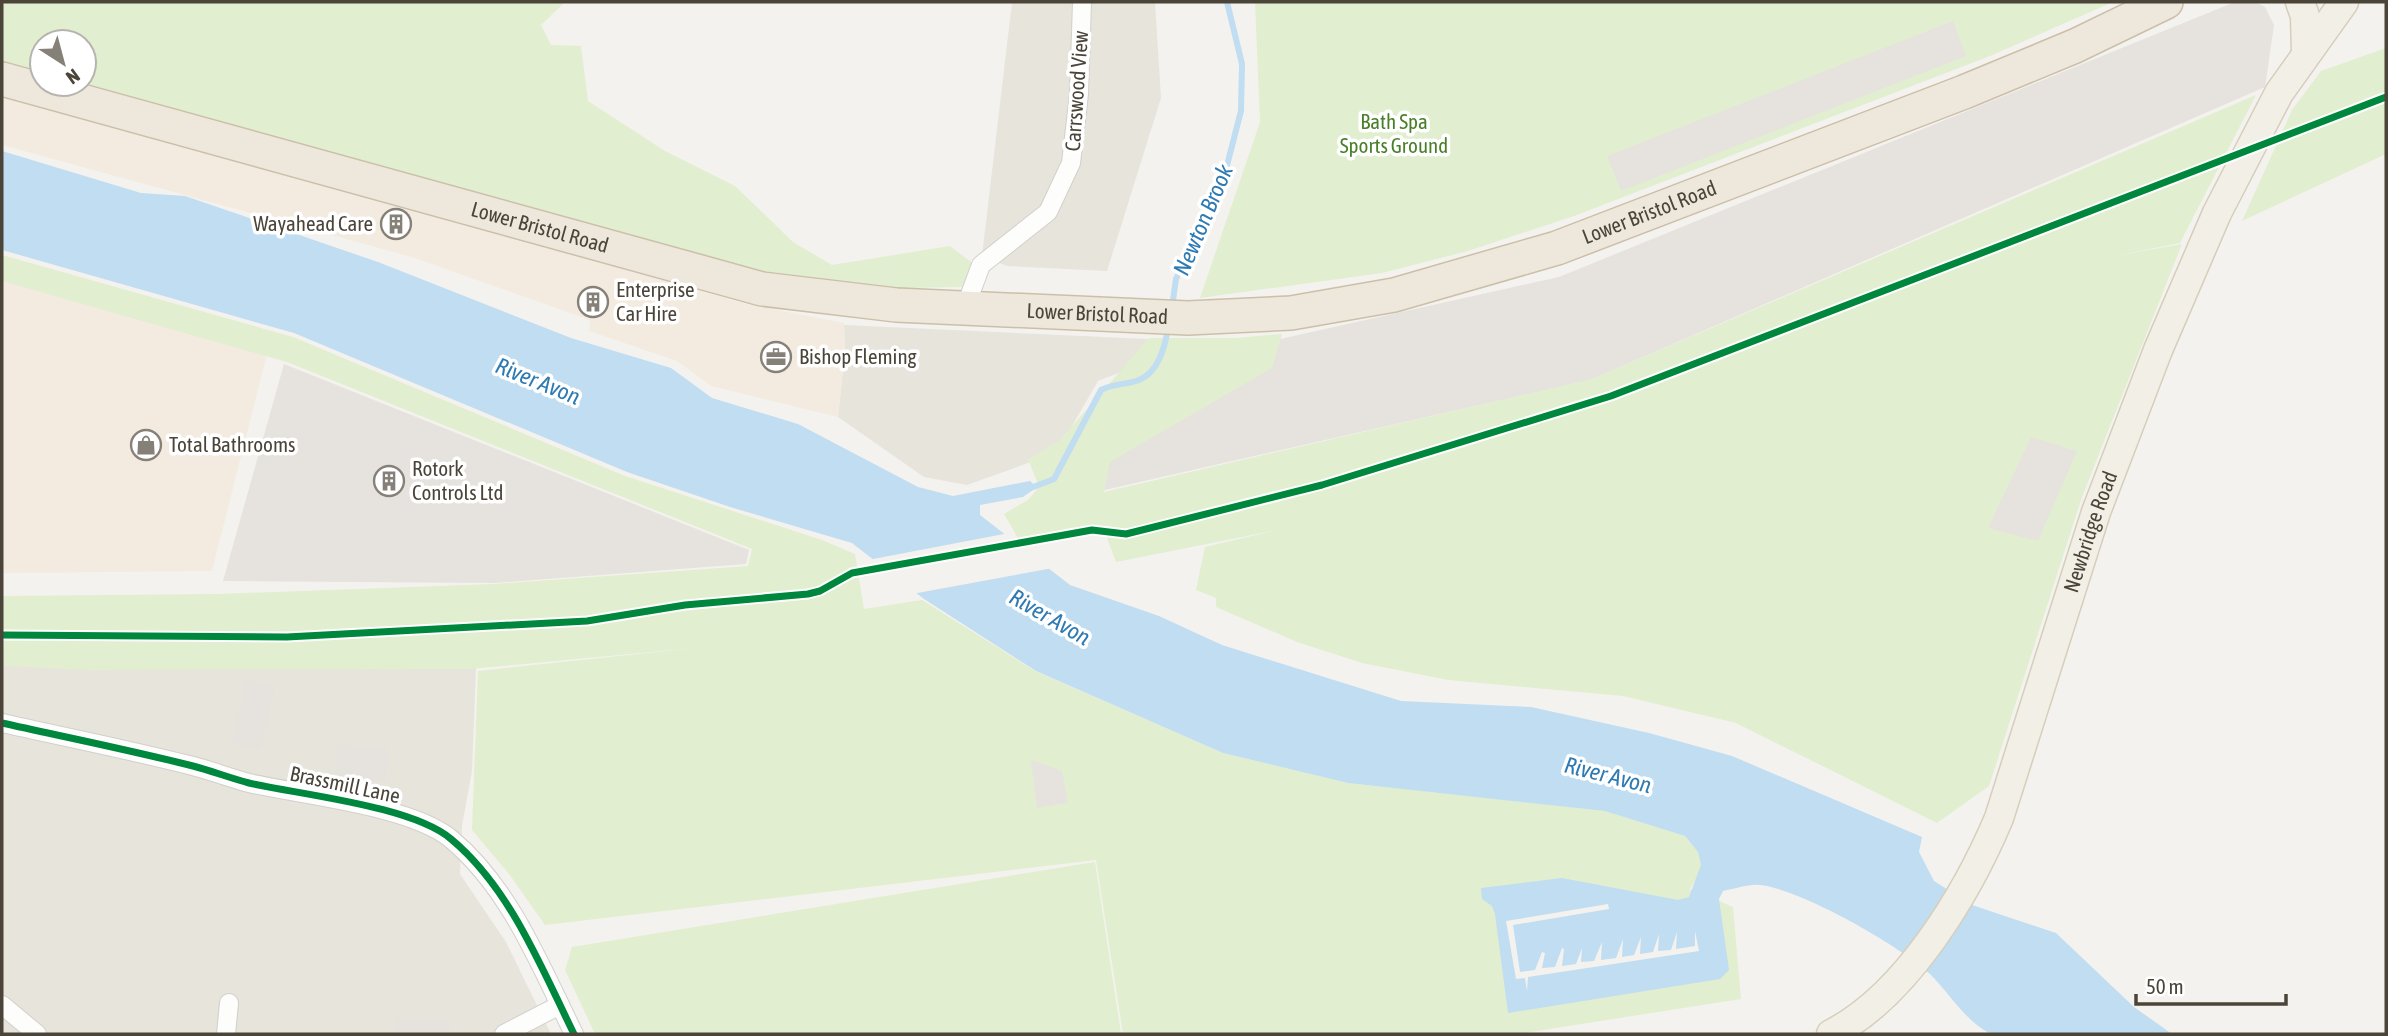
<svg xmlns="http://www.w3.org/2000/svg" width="2388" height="1036" font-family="'Asap Condensed',sans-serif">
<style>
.residential{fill:#e7e4dc}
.commercial{fill:#f3ebdf}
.industrial{fill:#e6e2de}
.green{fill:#e1eecf}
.parking{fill:#e6e3df}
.water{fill:#c0ddf1}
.pier{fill:#f4f2ee}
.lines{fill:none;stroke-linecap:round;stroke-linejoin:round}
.stream{stroke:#c0ddf1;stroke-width:6}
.street-casing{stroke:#d2d0cb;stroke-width:20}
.primary-casing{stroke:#d6cebb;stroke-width:31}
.highway-casing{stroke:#ccbfa9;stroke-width:36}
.street{stroke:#fdfdfc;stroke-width:18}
.primary{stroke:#f2efe6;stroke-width:28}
.highway{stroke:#ede8db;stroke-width:33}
.cycleway-casing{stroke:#fff;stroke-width:11}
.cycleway{stroke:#00873e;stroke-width:7}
.labels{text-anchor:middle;stroke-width:7;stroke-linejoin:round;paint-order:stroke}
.street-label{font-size:21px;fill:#4b4439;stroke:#fff}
.park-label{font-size:21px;fill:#4a7f2a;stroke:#fff}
.poi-label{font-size:21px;fill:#4b4439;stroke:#fff;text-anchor:start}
.water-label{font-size:23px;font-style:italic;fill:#2e7ab2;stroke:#fff}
</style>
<rect width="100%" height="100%" fill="#f4f2ee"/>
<g class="residential">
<polygon points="1012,2 1155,2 1161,98 1107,271 1007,266 982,256"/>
<polygon points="844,325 1148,339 1134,367 1098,381 1068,433 1042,458 967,485 924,477 838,417 845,352"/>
<polygon points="2,658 476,668 472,771 462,826 460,874 506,942 551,1034 2,1034"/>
</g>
<g class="commercial">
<polygon points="2,92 742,303 844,323 845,352 838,417 711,386 677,361 589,331 590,320 412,257 2,145"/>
<polygon points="2,281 267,354 212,571 2,573"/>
</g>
<g class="industrial">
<polygon points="2235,2 2255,2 2265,7 2274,25 2265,87 1590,380 1087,494 1085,475 1249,346 1559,277"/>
<polygon points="284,364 749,550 746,564 494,583 223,581"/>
</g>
<g class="green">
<polygon points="2,2 565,2 541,25 551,45 581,46 588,101 665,151 735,186 793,242 832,265 950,246 975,265 963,287 901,288 894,295 760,271 62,84 84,84 84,42 42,42 42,79 2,68"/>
<polygon points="1255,2 2113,2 1990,56 1574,216 1468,251 1382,273 1200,298 1260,122"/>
<polygon points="2386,48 2386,154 2242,221 2292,110 2321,71"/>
<polygon points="2256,95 2180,243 2115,256 2182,244 2082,497 1989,786 1937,823 1736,723 1623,696 1448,680 1362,663 1297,642 1216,607 1216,598 1196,590 1205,547 1282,529 1116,562 1104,530 1076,528 1051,536 1018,538 1004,514 1028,500 1039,487 1028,459 1060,440 1149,338 1236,338 1282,334 1272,368 1110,462 1104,492 1592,379"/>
<polygon points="2,255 293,337 625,476 822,540 855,554 864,609 922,600 1035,671 1223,753 1348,783 1606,811 1685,836 1698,852 1701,865 1699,875 1688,892 1691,889 1733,907 1741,999 1517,1034 1123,1034 1096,860 545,925 509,874 472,830 478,671 694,648 470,669 87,670 2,666 2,596 217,594 494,584 748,566 752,549 287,362 2,281"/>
<polygon points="1095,862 1121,1034 595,1034 565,970 572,947"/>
</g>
<g class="parking">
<polygon points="1953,21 1966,56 1621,191 1607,156"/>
<polygon points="2031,437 2077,451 2038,541 1988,528"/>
<polygon points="246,679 275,686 261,750 231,744"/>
<polygon points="336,745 388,747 386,782 335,780"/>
<polygon points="1031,760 1062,771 1068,803 1037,808"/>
<polygon points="395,1018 450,1020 449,1034 395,1034"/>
</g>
<path class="water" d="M2,151l139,42 44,3 193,66 193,76 100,30 41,30 86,26 120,63 35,9 77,-15 7,6 -14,10 -43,8v10l90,70 89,31 63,29 179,56 130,6 118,26 83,23 190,81 -3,15 15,29 38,24 84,28 78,74 38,27h-181c-26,-13 -41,-40 -61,-60 -29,-28 -130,-85 -170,-89 -12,-1 -26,4 -37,6l-4,8 10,71 -9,9 -212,34 -13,-99 -3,-8 -10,-7 -1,-11 81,-10 116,22 11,-3 12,-32 -3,-13 -13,-16 -80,-25 -257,-28 -125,-30 -187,-82 -112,-72 -72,-56 -122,-36 -103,-35 -333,-139 -292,-83z"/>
<g class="pier">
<polygon points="1009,533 1053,568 912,594 868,560"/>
<polygon points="1608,904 1609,909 1513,925 1520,972 1535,970 1542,952 1545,953 1542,968 1555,967 1562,948 1564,949 1562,966 1576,964 1582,948 1581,962 1594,961 1602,942 1601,960 1616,958 1623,939 1622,957 1634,955 1641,937 1640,954 1653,952 1659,934 1658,951 1671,950 1677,932 1676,949 1695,946 1695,931 1699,951 1528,977 1527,991 1525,978 1516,979 1506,921"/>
</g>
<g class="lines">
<g class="stream">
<polyline points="1172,307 1176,279 1224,177 1241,111 1242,64 1227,2"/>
<path d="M1028,489l26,-10 47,-89c13,-7 25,-5 38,-10 20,-8 26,-34 29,-52"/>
</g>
<g class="street-casing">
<g id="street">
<polyline points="965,308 981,265 1048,212 1071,163 1079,94 1082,2"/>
<path d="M2,723c63,14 128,27 191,43 19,5 37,12 56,17 53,12 163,23 202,56 59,49 90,128 123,195"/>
<polyline points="2,1005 37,1034"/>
<polyline points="226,1034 229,1003"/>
<polyline points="504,1034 560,1005"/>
</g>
</g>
<g class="primary-casing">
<g id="primary">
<polyline points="2300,2 2305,16 2306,52"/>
<path id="s1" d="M1831,1034c75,-38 136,-140 168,-216l97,-306 62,-162 59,-137 62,-120 65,-91"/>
</g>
</g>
<g class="highway-casing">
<g id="highway">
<path id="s2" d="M2,79l760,210 134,16 292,13 103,-5 103,-18 163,-47 407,-156 111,-46 91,-44"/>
</g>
</g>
<use href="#street" class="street"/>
<use href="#primary" class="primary"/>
<use href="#highway" class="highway"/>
<g class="cycleway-casing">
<g id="cycleway">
<polyline points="2,635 287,637 587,621 685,605 808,594 820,591 852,573 1092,530 1126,534 1322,485 1611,396 2386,97"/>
<path d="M2,723c63,14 128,27 191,43 19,5 37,12 56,17 53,12 163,23 202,56 59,49 90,128 123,195"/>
</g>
</g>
<use href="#cycleway" class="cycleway"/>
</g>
<defs>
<g id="building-ring" transform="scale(1.575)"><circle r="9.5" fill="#fff" stroke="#868178" stroke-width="1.5"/><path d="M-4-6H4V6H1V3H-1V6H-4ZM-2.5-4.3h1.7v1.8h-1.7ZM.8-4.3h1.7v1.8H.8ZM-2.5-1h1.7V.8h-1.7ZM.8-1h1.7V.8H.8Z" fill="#868178"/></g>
<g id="office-ring" transform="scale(1.575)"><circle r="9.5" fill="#fff" stroke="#868178" stroke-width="1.5"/><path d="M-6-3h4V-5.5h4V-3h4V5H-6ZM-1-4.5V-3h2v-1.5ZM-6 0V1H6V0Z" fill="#868178"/></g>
<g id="shop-ring" transform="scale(1.575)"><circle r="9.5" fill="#fff" stroke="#868178" stroke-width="1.5"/><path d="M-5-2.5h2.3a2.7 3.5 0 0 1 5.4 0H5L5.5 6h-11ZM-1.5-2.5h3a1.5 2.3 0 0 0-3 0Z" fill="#868178"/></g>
</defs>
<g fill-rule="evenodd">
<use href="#building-ring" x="396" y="224"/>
<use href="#building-ring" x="593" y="302"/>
<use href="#office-ring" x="776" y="357"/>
<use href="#shop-ring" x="146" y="445"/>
<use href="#building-ring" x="389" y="481"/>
</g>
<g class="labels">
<g class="street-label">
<text transform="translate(1077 91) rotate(-86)" y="7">Carrswood View</text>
<text dy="7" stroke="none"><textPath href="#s2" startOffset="1692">Lower Bristol Road</textPath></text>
<text dy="7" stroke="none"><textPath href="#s2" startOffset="558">Lower Bristol Road</textPath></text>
<text dy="7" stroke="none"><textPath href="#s2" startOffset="1125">Lower Bristol Road</textPath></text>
<text dy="7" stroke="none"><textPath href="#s1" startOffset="579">Newbridge Road</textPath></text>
<text transform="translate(345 785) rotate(12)" y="7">Brassmill Lane</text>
</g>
<g class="park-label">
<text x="1394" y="129">Bath Spa<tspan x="1394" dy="24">Sports Ground</tspan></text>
</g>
<g class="poi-label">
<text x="373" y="231" text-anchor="end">Wayahead Care</text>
<text x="616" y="297">Enterprise<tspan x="616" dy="24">Car Hire</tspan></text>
<text x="799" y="364">Bishop Fleming</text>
<text x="169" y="452">Total Bathrooms</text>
<text x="412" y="476">Rotork<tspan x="412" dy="24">Controls Ltd</tspan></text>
</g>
<g class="water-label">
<text transform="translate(1203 220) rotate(-67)" y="8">Newton Brook</text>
<text transform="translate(538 381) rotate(22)" y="8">River Avon</text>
<text transform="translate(1050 617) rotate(30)" y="8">River Avon</text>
<text transform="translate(1608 775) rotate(14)" y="8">River Avon</text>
</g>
</g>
<rect width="2388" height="1036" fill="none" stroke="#4b4439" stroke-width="7"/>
<g transform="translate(63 63) rotate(144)"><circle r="33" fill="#ffffff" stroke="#b7b4b0" stroke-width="2"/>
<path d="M0-5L12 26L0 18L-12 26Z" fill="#868178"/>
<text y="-10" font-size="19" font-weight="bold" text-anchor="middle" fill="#4b4439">N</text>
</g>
<path d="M2136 994v10h150v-10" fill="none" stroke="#4b4439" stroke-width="3.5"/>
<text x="2146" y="994" font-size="21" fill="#4b4439" stroke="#ffffff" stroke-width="5" paint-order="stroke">50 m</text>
</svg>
